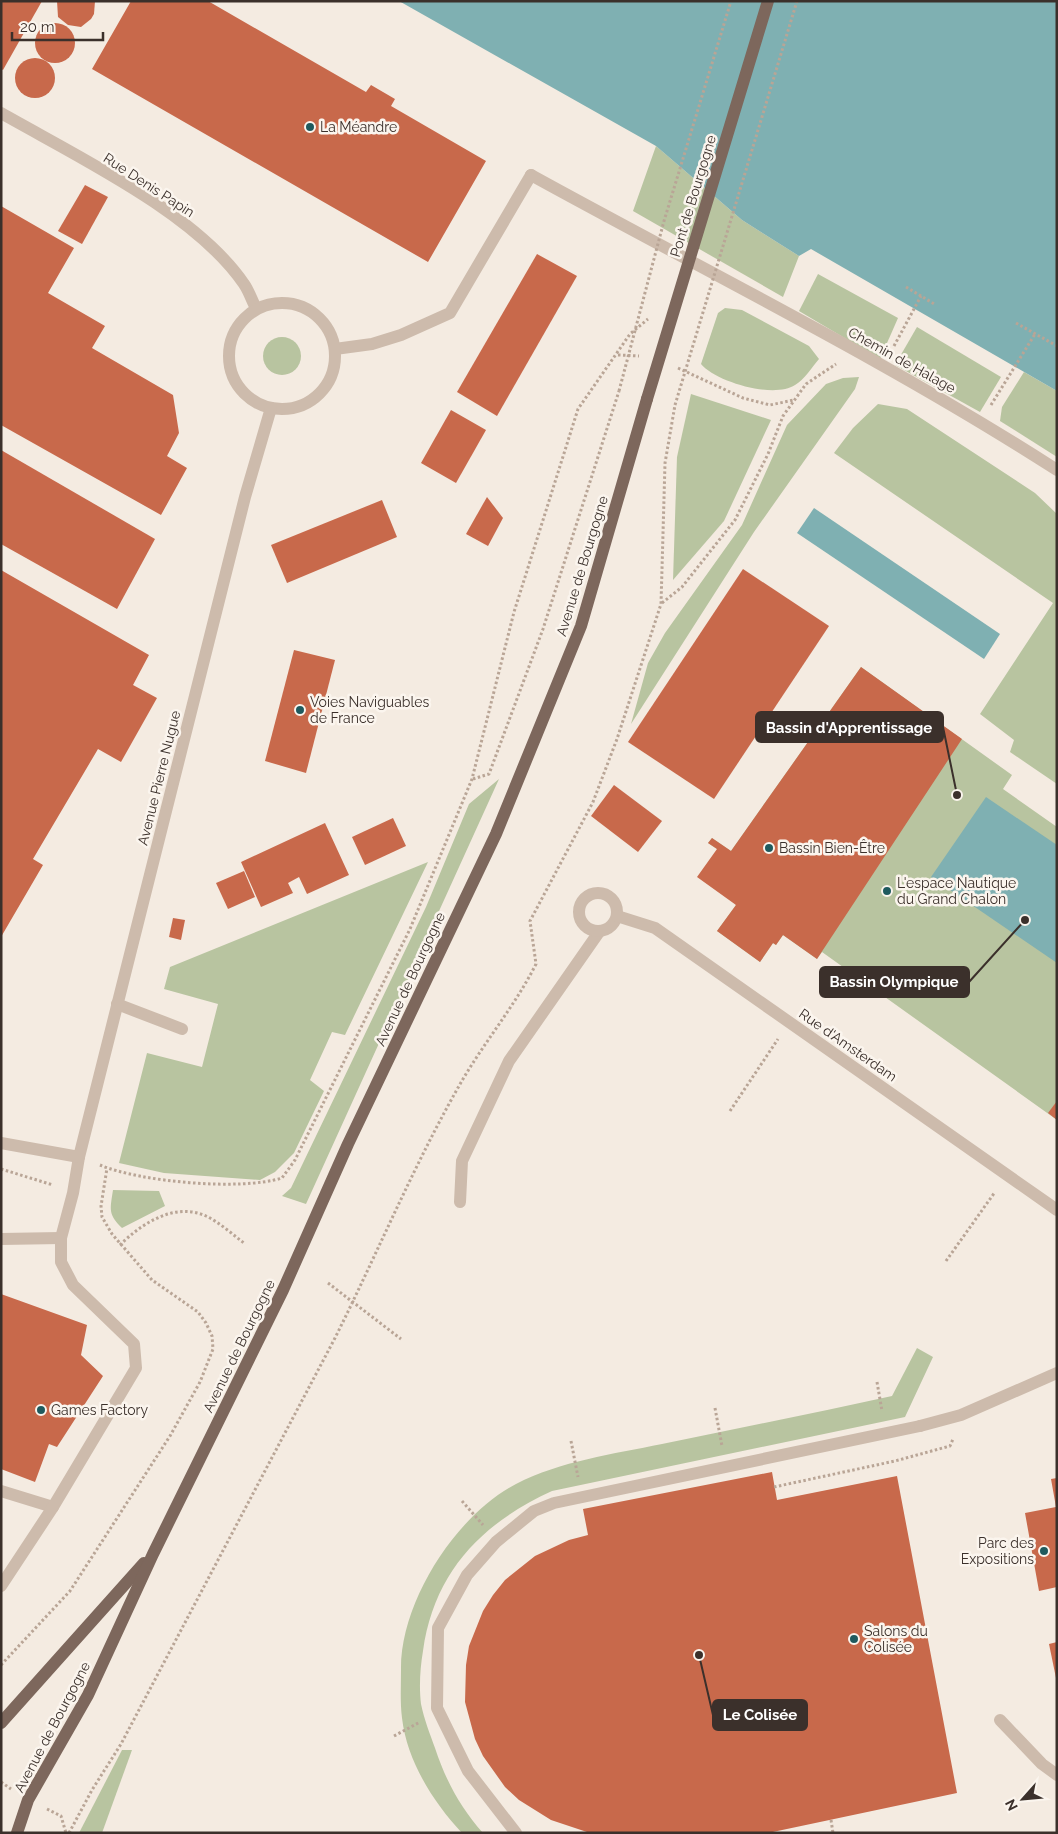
<svg xmlns="http://www.w3.org/2000/svg" width="1058" height="1834" font-family="Raleway,sans-serif">
<style>
.green{fill:#b8c4a0}
.water{fill:#7fb0b2}
.building{fill:#c8694b}
.lines{fill:none;stroke-linecap:round;stroke-linejoin:round}
.path{stroke:#b9a596;stroke-width:3;stroke-dasharray:2.5 2.5;stroke-linecap:butt}
.service{stroke:#cdbbac;stroke-width:12}
.pedestrian{stroke:#cdbbac;stroke-width:12}
.minor{stroke:#cdbbac;stroke-width:12}
.primary{stroke:#7d675c;stroke-width:12}
.path-bridge{stroke:#b9a596;stroke-width:3;stroke-dasharray:2.5 2.5;stroke-linecap:butt}
.primary-bridge{stroke:#7d675c;stroke-width:12}
.poi-dot{fill:#1f5a5e;stroke:#fbf5ee;stroke-width:2}
.labels{text-anchor:middle;stroke-width:5;stroke-linejoin:round;paint-order:stroke}
.poi-label{font-size:14px;fill:#3b302b;stroke:#fbf5ee;text-anchor:start}
.street-label{font-size:14px;fill:#3b302b;stroke:#fbf5ee}
.leader{fill:none;stroke:#3b302b;stroke-width:2}
.callout-dot{fill:#3b302b;stroke:#fbf5ee;stroke-width:2}
.callout{fill:#3b302b;stroke:#3b302b;stroke-width:2}
.callout-label{font-size:15px;text-anchor:middle;font-weight:bold;fill:#fff}
</style>
<rect width="100%" height="100%" fill="#f4ebe1"/>
<g class="green">
<polygon points="656,146 742,220 799,256 783,297 633,211"/>
<polygon points="818,274 898,318 880,359 799,311"/>
<path d="M725,308l17,2 67,36 10,13c-7,8 -15,21 -24,26 -21,14 -79,-3 -94,-21l17,-51z"/>
<polygon points="917,327 1001,377 980,412 895,365"/>
<circle cx="282" cy="356" r="19"/>
<polygon points="1024,372 1057,391 1057,457 1000,421 1002,407"/>
<polygon points="859,377 855,389 754,532 631,724 648,663 665,633 742,525 787,425 826,384 843,378"/>
<polygon points="691,394 771,420 724,521 673,580 677,457"/>
<polygon points="878,404 907,409 1035,493 1057,514 1057,784 1010,752 1014,740 980,714 1053,603 834,453 853,428"/>
<polygon points="861,667 1012,775 1003,789 1057,827 1057,1120 822,952 817,959 783,935 776,945 773,943 760,962 717,931 736,905 717,849 708,843 712,838 731,851"/>
<polygon points="499,779 306,1204 282,1196 291,1188 426,907 469,804"/>
<polygon points="428,862 345,1035 332,1032 310,1080 324,1091 294,1153 275,1172 260,1180 164,1173 119,1163 147,1053 202,1067 218,1004 164,989 170,967"/>
<path d="M113,1190l46,1 6,15 -43,22c-14,-14 -12,-18 -9,-38z"/>
<path d="M917,1348l16,9 -28,60 -353,74c-70,32 -118,81 -129,160 -3,17 -4,37 -2,53 3,15 9,30 14,44 11,33 25,59 48,85h-21c-29,-31 -55,-72 -60,-115 -2,-16 -1,-32 -1,-48 -1,-68 55,-155 115,-186 45,-23 97,-30 146,-40 77,-16 154,-31 230,-48z"/>
<polygon points="122,1750 132,1750 102,1833 79,1833"/>
</g>
<g class="water">
<polygon points="399,1 1057,1 1057,391 811,249 799,256 742,220 656,146"/>
<polygon points="814,508 1000,634 984,659 797,533"/>
<polygon points="986,797 1057,845 1057,963 931,877"/>
</g>
<g class="building">
<polygon points="1,1 42,1 3,70 1,69"/>
<polygon points="57,1 95,1 94,14 91,19 81,27 68,25 58,17"/>
<polygon points="131,1 208,1 366,92 371,85 395,99 391,106 486,161 428,262 92,69"/>
<circle cx="55" cy="43" r="20"/>
<circle cx="35" cy="78" r="20"/>
<polygon points="85,185 108,197 82,244 58,231"/>
<polygon points="1,206 74,248 48,293 105,326 92,348 173,395 179,433 167,456 187,468 161,515 1,425"/>
<polygon points="537,254 577,276 497,416 457,392"/>
<polygon points="451,410 486,430 456,483 421,463"/>
<polygon points="1,450 155,539 117,609 1,544"/>
<polygon points="487,497 503,518 488,546 466,534"/>
<polygon points="382,500 397,537 287,583 271,545"/>
<polygon points="743,569 829,626 714,799 628,742"/>
<polygon points="1,570 149,655 133,685 157,698 121,762 98,749 33,859 43,865 1,937"/>
<polygon points="294,650 335,660 306,773 265,761"/>
<polygon points="861,667 962,739 817,959 783,935 776,945 773,943 760,962 717,931 736,905 697,877 717,849 708,843 712,838 731,851"/>
<polygon points="614,785 662,821 638,852 591,816"/>
<polygon points="393,818 406,846 365,865 352,837"/>
<polygon points="325,823 349,875 307,894 299,877 288,883 293,893 261,907 241,862"/>
<polygon points="244,871 255,897 228,909 216,883"/>
<polygon points="173,918 185,920 181,940 169,937"/>
<polygon points="1057,1101 1057,1120 1048,1113"/>
<polygon points="1,1294 87,1325 81,1355 103,1376 57,1447 49,1444 35,1482 1,1469"/>
<polygon points="772,1472 777,1500 897,1476 957,1793 768,1833 587,1832 551,1820 519,1800 505,1787 483,1756 475,1739 465,1702 466,1665 469,1646 483,1611 493,1595 505,1580 535,1556 569,1540 588,1535 583,1509"/>
<polygon points="1057,1478 1057,1587 1039,1591 1025,1513 1056,1507 1051,1479"/>
<polygon points="1057,1642 1057,1678 1056,1678 1049,1644"/>
</g>
<g class="lines">
<g class="path">
<polyline points="906,287 936,305"/>
<polyline points="1016,323 1057,346"/>
<polyline points="894,346 921,296"/>
<polyline points="618,355 639,356"/>
<polyline points="678,368 743,398 770,405 794,400"/>
<polyline points="991,405 1035,334"/>
<polyline points="662,603 682,587 735,520 768,454 783,416 806,384 836,364"/>
<polyline points="473,779 489,774 543,629 619,391"/>
<polyline points="730,1111 778,1039"/>
<path d="M100,1165c40,17 141,26 182,13l13,-18 115,-231 62,-150 42,-167 64,-203 52,-75 18,-15"/>
<polyline points="1,1169 53,1185"/>
<path d="M120,1245c22,-22 55,-43 86,-29 13,6 26,18 38,27"/>
<polyline points="946,1261 995,1192"/>
<polyline points="328,1283 401,1339"/>
<polyline points="877,1382 882,1411"/>
<polyline points="715,1408 722,1446"/>
<polyline points="571,1441 578,1477"/>
<polyline points="774,1487 895,1461 950,1446 953,1439"/>
<polyline points="462,1501 483,1525"/>
<polyline points="1,1665 70,1591 170,1436 200,1382 213,1349 212,1336 206,1323 198,1312 152,1280 112,1234 102,1217 101,1206 107,1168"/>
<polyline points="394,1736 420,1722"/>
<polyline points="1,1782 11,1789"/>
<polyline points="47,1809 61,1816 66,1833"/>
<polyline points="831,1820 833,1833"/>
<path d="M69,1833l23,-43 29,-46 214,-406c43,-86 80,-176 128,-259 23,-39 53,-75 73,-115l-6,-43 63,-119 24,-63 44,-135 4,-141 10,-58"/>
</g>
<g class="service">
<polyline points="335,349 372,344 401,335 450,313 531,175"/>
<polyline points="117,1004 182,1029"/>
<polyline points="460,1202 462,1161 509,1061 599,932"/>
<polyline points="1,1239 61,1238"/>
<polyline points="1,1491 53,1507"/>
<polyline points="1,1586 53,1507 136,1368 134,1344 73,1285 61,1262 61,1238 73,1193 79,1157"/>
<polyline points="1000,1720 1042,1764 1057,1775"/>
<polyline points="516,1833 468,1771 437,1708 438,1628 467,1575 496,1542 534,1511 554,1503 920,1426"/>
</g>
<g class="pedestrian">
<path d="M531,175c176,97 357,186 526,295"/>
<polyline points="920,1426 961,1415 1057,1373"/>
</g>
<g class="minor">
<path d="M1,113c75,43 195,100 243,171 5,7 8,17 12,24"/>
<circle cx="282" cy="356" r="53"/>
<circle cx="598" cy="912" r="19"/>
<polyline points="617,916 655,928 1057,1210"/>
<polyline points="1,1143 79,1157 245,497 271,408"/>
</g>
<g class="primary">
<polyline points="1,1723 144,1563"/>
<polyline points="17,1833 28,1800 88,1695 153,1554 283,1290 348,1144 496,834 581,626 647,399"/>
</g>
<g class="path-bridge">
<polyline points="619,391 664,221 731,1"/>
<polyline points="675,405 797,1"/>
</g>
<polyline class="primary-bridge" points="647,399 768,1"/>
</g>
<g class="poi-dot">
<circle cx="310" cy="127" r="5"/>
<circle cx="300" cy="710" r="5"/>
<circle cx="769" cy="848" r="5"/>
<circle cx="887" cy="891" r="5"/>
<circle cx="41" cy="1410" r="5"/>
<circle cx="1044" cy="1551" r="5"/>
<circle cx="854" cy="1639" r="5"/>
</g>
<g class="labels">
<g class="poi-label">
<text x="320" y="132">La Méandre</text>
<text x="310" y="707">Voies Naviguables<tspan x="310" dy="16">de France</tspan></text>
<text x="779" y="853">Bassin Bien-Être</text>
<text x="897" y="888">L'espace Nautique<tspan x="897" dy="16">du Grand Chalon</tspan></text>
<text x="51" y="1415">Games Factory</text>
<text x="1034" y="1548" text-anchor="end">Parc des<tspan x="1034" dy="16">Expositions</tspan></text>
<text x="864" y="1636">Salons du<tspan x="864" dy="16">Colisée</tspan></text>
</g>
<g class="street-label">
<text transform="translate(149 185) rotate(33)" y="5">Rue Denis Papin</text>
<text transform="translate(693 196) rotate(-73)" y="5">Pont de Bourgogne</text>
<text transform="translate(902 360) rotate(29)" y="5">Chemin de Halage</text>
<text transform="translate(582 566) rotate(-73)" y="5">Avenue de Bourgogne</text>
<text transform="translate(159 778) rotate(-76)" y="5">Avenue Pierre Nugue</text>
<text transform="translate(410 979) rotate(-65)" y="5">Avenue de Bourgogne</text>
<text transform="translate(848 1045) rotate(35)" y="5">Rue d'Amsterdam</text>
<text transform="translate(239 1346) rotate(-64)" y="5">Avenue de Bourgogne</text>
<text transform="translate(52 1727) rotate(-62)" y="5">Avenue de Bourgogne</text>
</g>
</g>
<path class="leader" d="M957 795L943 727M1025 920L969 982M699 1655L713 1715"/>
<g class="callout-dot">
<circle cx="957" cy="795" r="5"/>
<circle cx="1025" cy="920" r="5"/>
<circle cx="699" cy="1655" r="5"/>
</g>
<g class="callout">
<rect x="756" y="712" width="187" height="30" rx="5"/>
<rect x="820" y="967" width="149" height="30" rx="5"/>
<rect x="713" y="1700" width="94" height="30" rx="5"/>
</g>
<g class="callout-label">
<text x="849" y="733">Bassin d'Apprentissage</text>
<text x="894" y="987">Bassin Olympique</text>
<text x="760" y="1720">Le Colisée</text>
</g>
<rect width="1058" height="1834" fill="none" stroke="#3b302b" stroke-width="5"/>
<g transform="translate(1023 1799) rotate(243)" stroke="#fbf5ee" stroke-width="4" paint-order="stroke">
<path d="M0-4L9 19L0 12L-9 19Z" fill="#3b302b"/>
<text y="-8" font-size="14" font-weight="bold" text-anchor="middle" fill="#3b302b">N</text>
</g>
<path d="M12 32v8h91v-8" fill="none" stroke="#3b302b" stroke-width="2.5"/>
<text x="20" y="32" font-size="15" fill="#3b302b" stroke="#fbf5ee" stroke-width="4" paint-order="stroke">20 m</text>
</svg>
